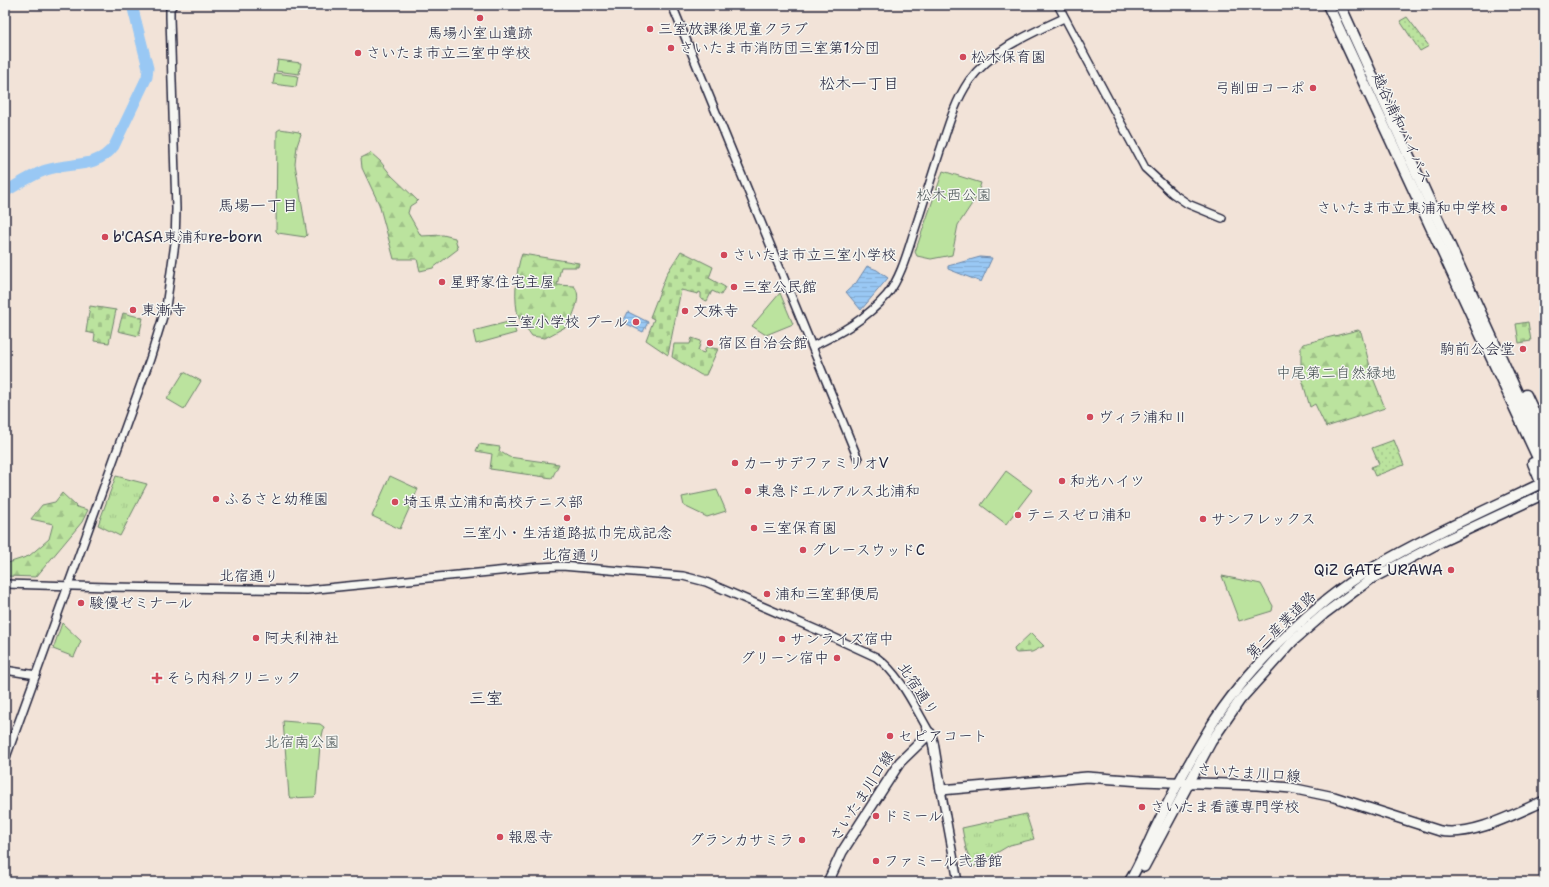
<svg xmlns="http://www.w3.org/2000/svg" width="1549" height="887" font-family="'Shantell Sans','Klee One',sans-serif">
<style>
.grass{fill:url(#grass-tufts);stroke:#6e826c}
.forest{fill:url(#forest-firs);stroke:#6e826c}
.cemetery{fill:url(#cemetery-stones);stroke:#6e826c}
.park{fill:#bbe39e;stroke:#6e826c}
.garden{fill:url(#garden-dots);stroke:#6e826c}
.water{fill:url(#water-rules);stroke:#6986aa}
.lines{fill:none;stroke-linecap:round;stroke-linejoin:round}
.river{stroke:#99c8f4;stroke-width:11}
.minor-casing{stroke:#22223b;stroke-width:10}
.major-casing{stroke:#22223b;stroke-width:12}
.highway-casing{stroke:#22223b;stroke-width:13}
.minor{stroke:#f6f6f2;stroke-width:7}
.major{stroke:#f6f6f2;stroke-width:9}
.highway{stroke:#f6f6f2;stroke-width:10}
.poi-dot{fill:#d1495b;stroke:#f6f6f2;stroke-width:1.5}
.labels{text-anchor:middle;stroke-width:3;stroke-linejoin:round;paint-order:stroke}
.poi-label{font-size:15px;fill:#22223b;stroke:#f6f6f2;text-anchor:start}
.street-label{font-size:15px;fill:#22223b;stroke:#f6f6f2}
.park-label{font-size:15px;fill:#485254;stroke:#f6f6f2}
.neighbourhood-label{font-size:16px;fill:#22223b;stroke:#f6f6f2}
.quarter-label{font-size:17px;fill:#22223b;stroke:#f6f6f2}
</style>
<defs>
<pattern id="grass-tufts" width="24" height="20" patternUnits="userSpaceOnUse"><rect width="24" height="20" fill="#bbe39e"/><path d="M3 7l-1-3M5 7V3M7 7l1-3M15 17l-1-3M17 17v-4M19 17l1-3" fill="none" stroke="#a0c289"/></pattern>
<pattern id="forest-firs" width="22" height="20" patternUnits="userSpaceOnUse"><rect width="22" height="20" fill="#bbe39e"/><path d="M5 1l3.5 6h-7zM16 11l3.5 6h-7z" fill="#a0c289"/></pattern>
<pattern id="cemetery-stones" width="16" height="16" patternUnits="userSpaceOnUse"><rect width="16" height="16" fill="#bbe39e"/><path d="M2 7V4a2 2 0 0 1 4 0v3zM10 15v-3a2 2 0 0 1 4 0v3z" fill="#a0c289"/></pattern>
<pattern id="garden-dots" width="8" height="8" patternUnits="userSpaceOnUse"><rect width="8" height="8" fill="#bbe39e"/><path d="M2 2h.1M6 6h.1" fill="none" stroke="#a0c289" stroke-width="1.8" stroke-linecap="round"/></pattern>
<pattern id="water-rules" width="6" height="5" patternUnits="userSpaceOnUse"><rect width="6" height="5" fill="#99c8f4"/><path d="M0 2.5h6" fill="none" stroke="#84acd2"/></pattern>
</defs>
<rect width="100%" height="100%" fill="#f2e3d8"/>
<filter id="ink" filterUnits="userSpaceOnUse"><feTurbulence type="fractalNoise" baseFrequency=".025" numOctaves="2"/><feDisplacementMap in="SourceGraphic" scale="8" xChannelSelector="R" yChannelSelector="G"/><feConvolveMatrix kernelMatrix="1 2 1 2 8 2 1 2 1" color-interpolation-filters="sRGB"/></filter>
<g filter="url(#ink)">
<g class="grass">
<polygon points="116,476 147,484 120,536 98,525"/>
<polygon points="1026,814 1034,839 1010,845 973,867 966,849 962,828"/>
</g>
<g class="forest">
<polygon points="371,153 380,161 391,175 418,201 410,206 408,213 421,236 443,235 455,238 458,249 433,268 420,271 417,259 394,259 379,204 362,168 361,158"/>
<path d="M522,254l57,9 -1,4h-17l-4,18 17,1c9,11 -1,27 -5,39l-24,13 -13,-2c-4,-6 -10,-12 -13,-18 -6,-15 -3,-50 3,-64z"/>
<polygon points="1358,330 1361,332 1373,378 1385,408 1326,427 1315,404 1310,407 1301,376 1301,347 1303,344"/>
<polygon points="479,444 500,447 499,451 509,457 559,464 552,478 490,469 492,454 476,451"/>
<polygon points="62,493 77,507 88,510 82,522 36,577 5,576 5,564 29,556 49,539 53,524 31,519 42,505 55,502"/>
</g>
<g class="cemetery">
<polygon points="681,251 713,267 709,278 725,287 721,295 712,291 707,301 701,299 701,293 699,292 698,294 681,290 668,355 646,340 654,319 650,317 667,273"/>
<polygon points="90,306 116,310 109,343 94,341 95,334 86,332"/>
<polygon points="123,313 143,318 139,336 118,331"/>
<polygon points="1528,322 1531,341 1519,343 1516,324"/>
<polygon points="692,338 701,341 698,351 704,353 706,347 718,349 706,375 701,375 672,357 674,344 690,344"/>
<polygon points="1031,633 1044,646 1032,652 1017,653 1015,652 1014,649"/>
</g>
<g class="park">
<polygon points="278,60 301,63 299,74 276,71"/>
<polygon points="275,73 298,76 296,87 273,84"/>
<polygon points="280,129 299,132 301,134 297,146 295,164 307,235 305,237 278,233 276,231 277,131"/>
<polygon points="943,171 981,183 977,196 958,225 952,255 931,259 917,256 915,252"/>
<polygon points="780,293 793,324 766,335 752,326"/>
<polygon points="512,321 516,333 476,344 473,331"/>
<polygon points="184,372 201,381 184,409 167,399"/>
<polygon points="1006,471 1032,490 1006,524 981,505"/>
<polygon points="390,476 418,489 400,529 372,516"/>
<polygon points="717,490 726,511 707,517 684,506 682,497"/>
<polygon points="1222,576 1261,584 1273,606 1272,611 1239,621"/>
<polygon points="62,623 81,641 74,657 53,649"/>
<polygon points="283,721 320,724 324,727 320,745 316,795 314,797 291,798 289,796"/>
</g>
<g class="garden">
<polygon points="1407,17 1429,46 1420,51 1400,21"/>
<polygon points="1394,440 1404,465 1375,476 1371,467 1379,464 1372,448"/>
</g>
<g class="water">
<polygon points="980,257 992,258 981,282 948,269 948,266"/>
<polygon points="867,266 877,270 888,278 861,310 846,292 856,283"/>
<polygon points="628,312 648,322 643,332 623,322"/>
</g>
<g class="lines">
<path class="river" d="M5,192c13,-8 27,-17 41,-22 26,-8 51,-1 68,-24l33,-69 1,-9 -16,-63"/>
<g class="minor-casing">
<g id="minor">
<polyline points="672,5 858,459"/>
<polyline points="1058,5 1145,168 1172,193 1188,204 1222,218"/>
<path d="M813,346c28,-13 53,-27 74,-51 13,-16 20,-41 26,-60 10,-30 19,-60 29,-90 7,-22 14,-45 27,-64 23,-31 60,-47 95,-63"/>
<path d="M5,584l104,3 198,3 232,-23 23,-1 71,6 50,4 23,6 118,51 52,24c25,18 39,51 54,76"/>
<polyline points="5,670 36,675"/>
<polyline points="5,760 150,359 166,307 175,243 176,209 170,17 170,9 173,5"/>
<polyline points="941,790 958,882"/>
</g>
</g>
<g class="major-casing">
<g id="major">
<polyline points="1144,867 1211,742 1240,700 1293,641 1324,614 1371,579 1443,541 1544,494"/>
<path d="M828,882l14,-30 58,-90 30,-29 3,9 8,48 146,-13 54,4 116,4 34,3 43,9 106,34c32,6 74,-17 104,-30"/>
<path d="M1129,882c10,-16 17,-34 25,-51 17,-35 35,-69 55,-102 35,-57 104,-126 162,-160 56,-33 115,-59 173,-87"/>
</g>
</g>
<g class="highway-casing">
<g id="highway">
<polyline points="1328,5 1544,471"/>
<polyline points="1340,5 1544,452"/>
<polyline points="1526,395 1544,434"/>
<polyline points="1533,463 1544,489"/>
</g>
</g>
<use href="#minor" class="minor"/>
<use href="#major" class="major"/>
<use href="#highway" class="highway"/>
</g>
</g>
<g class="poi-dot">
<circle cx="480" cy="18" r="4"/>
<circle cx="650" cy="29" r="4"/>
<circle cx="671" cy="48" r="4"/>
<circle cx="358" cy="53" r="4"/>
<circle cx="963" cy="57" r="4"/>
<circle cx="1313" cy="88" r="4"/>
<circle cx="1504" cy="208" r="4"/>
<circle cx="105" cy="237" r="4"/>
<circle cx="724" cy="255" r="4"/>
<circle cx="442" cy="282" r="4"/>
<circle cx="734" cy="287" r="4"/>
<circle cx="133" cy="310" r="4"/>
<circle cx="685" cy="311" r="4"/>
<circle cx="636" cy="322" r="4"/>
<circle cx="710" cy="343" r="4"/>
<circle cx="1523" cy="349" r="4"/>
<circle cx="1090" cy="417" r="4"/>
<circle cx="735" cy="463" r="4"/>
<circle cx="1062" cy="481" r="4"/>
<circle cx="748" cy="491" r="4"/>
<circle cx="216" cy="499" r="4"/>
<circle cx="395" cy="502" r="4"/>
<circle cx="1018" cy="515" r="4"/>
<circle cx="567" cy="518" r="4"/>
<circle cx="1203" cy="519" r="4"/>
<circle cx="754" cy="528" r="4"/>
<circle cx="803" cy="550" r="4"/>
<circle cx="1451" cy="570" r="4"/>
<circle cx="767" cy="594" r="4"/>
<circle cx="81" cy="603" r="4"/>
<circle cx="256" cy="638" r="4"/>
<circle cx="782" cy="639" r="4"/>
<circle cx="837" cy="658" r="4"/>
<path d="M155 672h4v4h4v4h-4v4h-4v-4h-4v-4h4z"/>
<circle cx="890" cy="736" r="4"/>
<circle cx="1142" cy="807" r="4"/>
<circle cx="876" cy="816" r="4"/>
<circle cx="500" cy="837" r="4"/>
<circle cx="802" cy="840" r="4"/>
<circle cx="876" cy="861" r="4"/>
</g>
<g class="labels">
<g class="poi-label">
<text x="658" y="34">三室放課後児童クラブ</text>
<text x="480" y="38" text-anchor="middle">馬場小室山遺跡</text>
<text x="679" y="53">さいたま市消防団三室第1分団</text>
<text x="366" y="58">さいたま市立三室中学校</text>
<text x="971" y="62">松木保育園</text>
<text x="1305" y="93" text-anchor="end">弓削田コーポ</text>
<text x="1496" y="213" text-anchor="end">さいたま市立東浦和中学校</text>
<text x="113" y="242">b'CASA東浦和re-born</text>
<text x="732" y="260">さいたま市立三室小学校</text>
<text x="450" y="287">星野家住宅主屋</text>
<text x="742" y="292">三室公民館</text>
<text x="141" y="315">東漸寺</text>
<text x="693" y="316">文殊寺</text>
<text x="628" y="327" text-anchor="end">三室小学校 プール</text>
<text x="718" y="348">宿区自治会館</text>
<text x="1515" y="354" text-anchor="end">駒前公会堂</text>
<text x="1098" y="422">ヴィラ浦和Ⅱ</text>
<text x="743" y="468">カーサデファミリオV</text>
<text x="1070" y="486">和光ハイツ</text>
<text x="756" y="496">東急ドエルアルス北浦和</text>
<text x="224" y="504">ふるさと幼稚園</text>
<text x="403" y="507">埼玉県立浦和高校テニス部</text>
<text x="1026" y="520">テニスゼロ浦和</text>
<text x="1211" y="524">サンフレックス</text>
<text x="762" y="533">三室保育園</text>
<text x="567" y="538" text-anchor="middle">三室小・生活道路拡巾完成記念</text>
<text x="811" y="555">グレースウッドC</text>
<text x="1443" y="575" text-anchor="end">QiZ GATE URAWA</text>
<text x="775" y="599">浦和三室郵便局</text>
<text x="89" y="608">駿優ゼミナール</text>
<text x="264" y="643">阿夫利神社</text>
<text x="790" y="644">サンライズ宿中</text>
<text x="829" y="663" text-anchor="end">グリーン宿中</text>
<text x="166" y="683">そら内科クリニック</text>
<text x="898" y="741">セピアコート</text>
<text x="1150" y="812">さいたま看護専門学校</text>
<text x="884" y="821">ドミール</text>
<text x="508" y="842">報恩寺</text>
<text x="794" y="845" text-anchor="end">グランカサミラ</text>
<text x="884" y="866">ファミール弐番館</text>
</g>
<g class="street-label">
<text transform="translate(1402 128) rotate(65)" y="5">越谷浦和バイパス</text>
<text transform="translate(572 555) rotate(2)" y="5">北宿通り</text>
<text transform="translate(249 576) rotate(1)" y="5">北宿通り</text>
<text transform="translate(1281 625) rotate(-44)" y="5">第二産業道路</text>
<text transform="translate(918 689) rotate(57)" y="5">北宿通り</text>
<text transform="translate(1249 773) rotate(4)" y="5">さいたま川口線</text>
<text transform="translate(862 796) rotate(-57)" y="5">さいたま川口線</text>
</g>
<g class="park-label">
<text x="954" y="200">松木西公園</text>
<text x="1336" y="378">中尾第二自然緑地</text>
<text x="302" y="747">北宿南公園</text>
</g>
<g class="neighbourhood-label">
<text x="859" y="89">松木一丁目</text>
<text x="258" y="211">馬場一丁目</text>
</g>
<g class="quarter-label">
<text x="486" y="704">三室</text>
</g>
</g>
<rect width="1549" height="887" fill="none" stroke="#f6f6f2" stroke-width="20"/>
<rect x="10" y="10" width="1529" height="867" fill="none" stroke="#22223b" stroke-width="1.5" filter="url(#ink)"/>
</svg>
